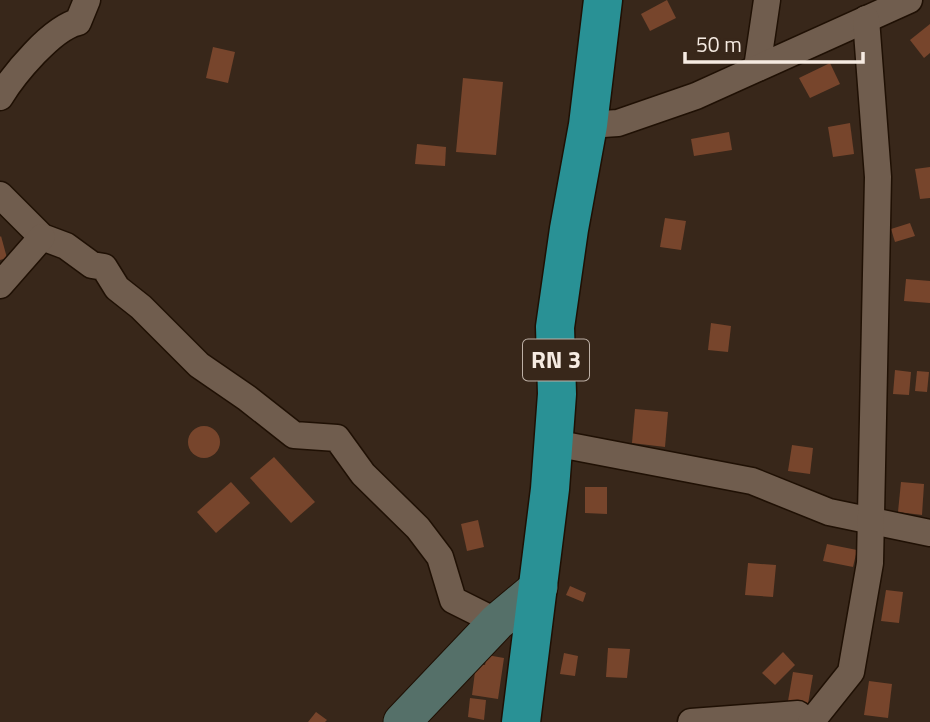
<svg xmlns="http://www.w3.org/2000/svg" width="930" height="722" font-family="'Titillium Web',sans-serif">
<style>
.building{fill:#77452c}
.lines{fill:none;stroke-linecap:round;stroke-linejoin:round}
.minor-casing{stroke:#1f1004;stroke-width:29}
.secondary-casing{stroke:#1f1004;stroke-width:39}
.trunk-casing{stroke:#1f1004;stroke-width:41}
.minor{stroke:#705d4e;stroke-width:26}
.secondary{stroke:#557069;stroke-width:37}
.trunk{stroke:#299195;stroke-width:38}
.labels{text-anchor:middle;stroke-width:5;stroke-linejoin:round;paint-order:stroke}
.shield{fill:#38271a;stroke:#bdb0a6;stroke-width:2}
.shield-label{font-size:24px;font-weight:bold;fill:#f6ebe2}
</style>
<rect width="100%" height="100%" fill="#38271a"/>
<g class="building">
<polygon points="667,0 676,18 650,31 641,14"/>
<polygon points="930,24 930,53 924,58 910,40"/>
<polygon points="213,47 235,52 228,83 206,78"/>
<polygon points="830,63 840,84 810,98 799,78"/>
<polygon points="463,78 503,82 496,155 456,152"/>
<polygon points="850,123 854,154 833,157 828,127"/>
<polygon points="729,132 732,150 694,156 691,139"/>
<polygon points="417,144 446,147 445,166 415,164"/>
<polygon points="930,167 930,198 920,199 915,169"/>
<polygon points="665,218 686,221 681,250 660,247"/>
<polygon points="910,223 915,236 895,242 891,229"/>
<polygon points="1,236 7,258 0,260 0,237"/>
<polygon points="906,279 930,281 930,303 904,301"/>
<polygon points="711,323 731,326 728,352 708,350"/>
<polygon points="895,370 911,372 909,395 893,394"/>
<polygon points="917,371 929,372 927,392 915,391"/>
<polygon points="635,409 668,412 665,447 632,443"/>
<circle cx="204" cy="442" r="16"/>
<polygon points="792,445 813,448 810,474 788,471"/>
<polygon points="274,457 315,502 291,523 250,478"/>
<polygon points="231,482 250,503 216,533 197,512"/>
<polygon points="901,482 924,484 922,515 898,512"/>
<polygon points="585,487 607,487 607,514 585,513"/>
<polygon points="478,520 484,547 467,551 461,524"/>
<polygon points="827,544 857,550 853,567 823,561"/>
<polygon points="748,563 776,565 773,597 745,595"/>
<polygon points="570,586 586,593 583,602 566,595"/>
<polygon points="886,590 903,592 899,623 881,621"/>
<polygon points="608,648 630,649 627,678 606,677"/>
<polygon points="783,652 795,665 775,685 762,673"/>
<polygon points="564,653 578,656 575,676 560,674"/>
<polygon points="487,655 504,658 498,699 472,695 476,664 485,665"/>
<polygon points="793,672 813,675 808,704 788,701"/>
<polygon points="869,681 892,684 888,718 864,715"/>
<polygon points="470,698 486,700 484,720 468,717"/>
<polygon points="316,712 327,720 325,722 308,722"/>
</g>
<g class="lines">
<g class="minor-casing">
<g id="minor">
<polyline points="757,68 767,0"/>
<path d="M0,97c14,-23 52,-69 78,-75l9,-22"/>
<polyline points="588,125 618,123 696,96 909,0"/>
<polyline points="0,195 42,237 66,246 92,265 104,267 117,288 141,307 199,365 247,398 294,435 337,438 363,474 418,528 440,557 453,600 497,622"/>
<polyline points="0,285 42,237"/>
<polyline points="554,443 752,481 829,512 930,533"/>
<polyline points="691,722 798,714 809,722"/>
<polyline points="811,722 851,672 870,563 878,177 866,19"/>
</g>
</g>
<g class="secondary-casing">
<polyline id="secondary" points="402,722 497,622 539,587"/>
</g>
<g class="trunk-casing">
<polyline id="trunk" points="521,722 550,489 557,394 555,327 569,229 588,125 603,0"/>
</g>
<use href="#minor" class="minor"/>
<use href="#secondary" class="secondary"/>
<use href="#trunk" class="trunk"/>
</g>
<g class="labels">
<rect class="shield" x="523" y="339.5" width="66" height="41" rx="5"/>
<g class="shield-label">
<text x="556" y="368">RN 3</text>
</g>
</g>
<path d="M685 52v10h178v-10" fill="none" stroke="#f6ebe2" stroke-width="3.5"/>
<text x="696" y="52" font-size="21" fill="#f6ebe2" stroke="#38271a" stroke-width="5" paint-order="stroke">50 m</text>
</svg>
